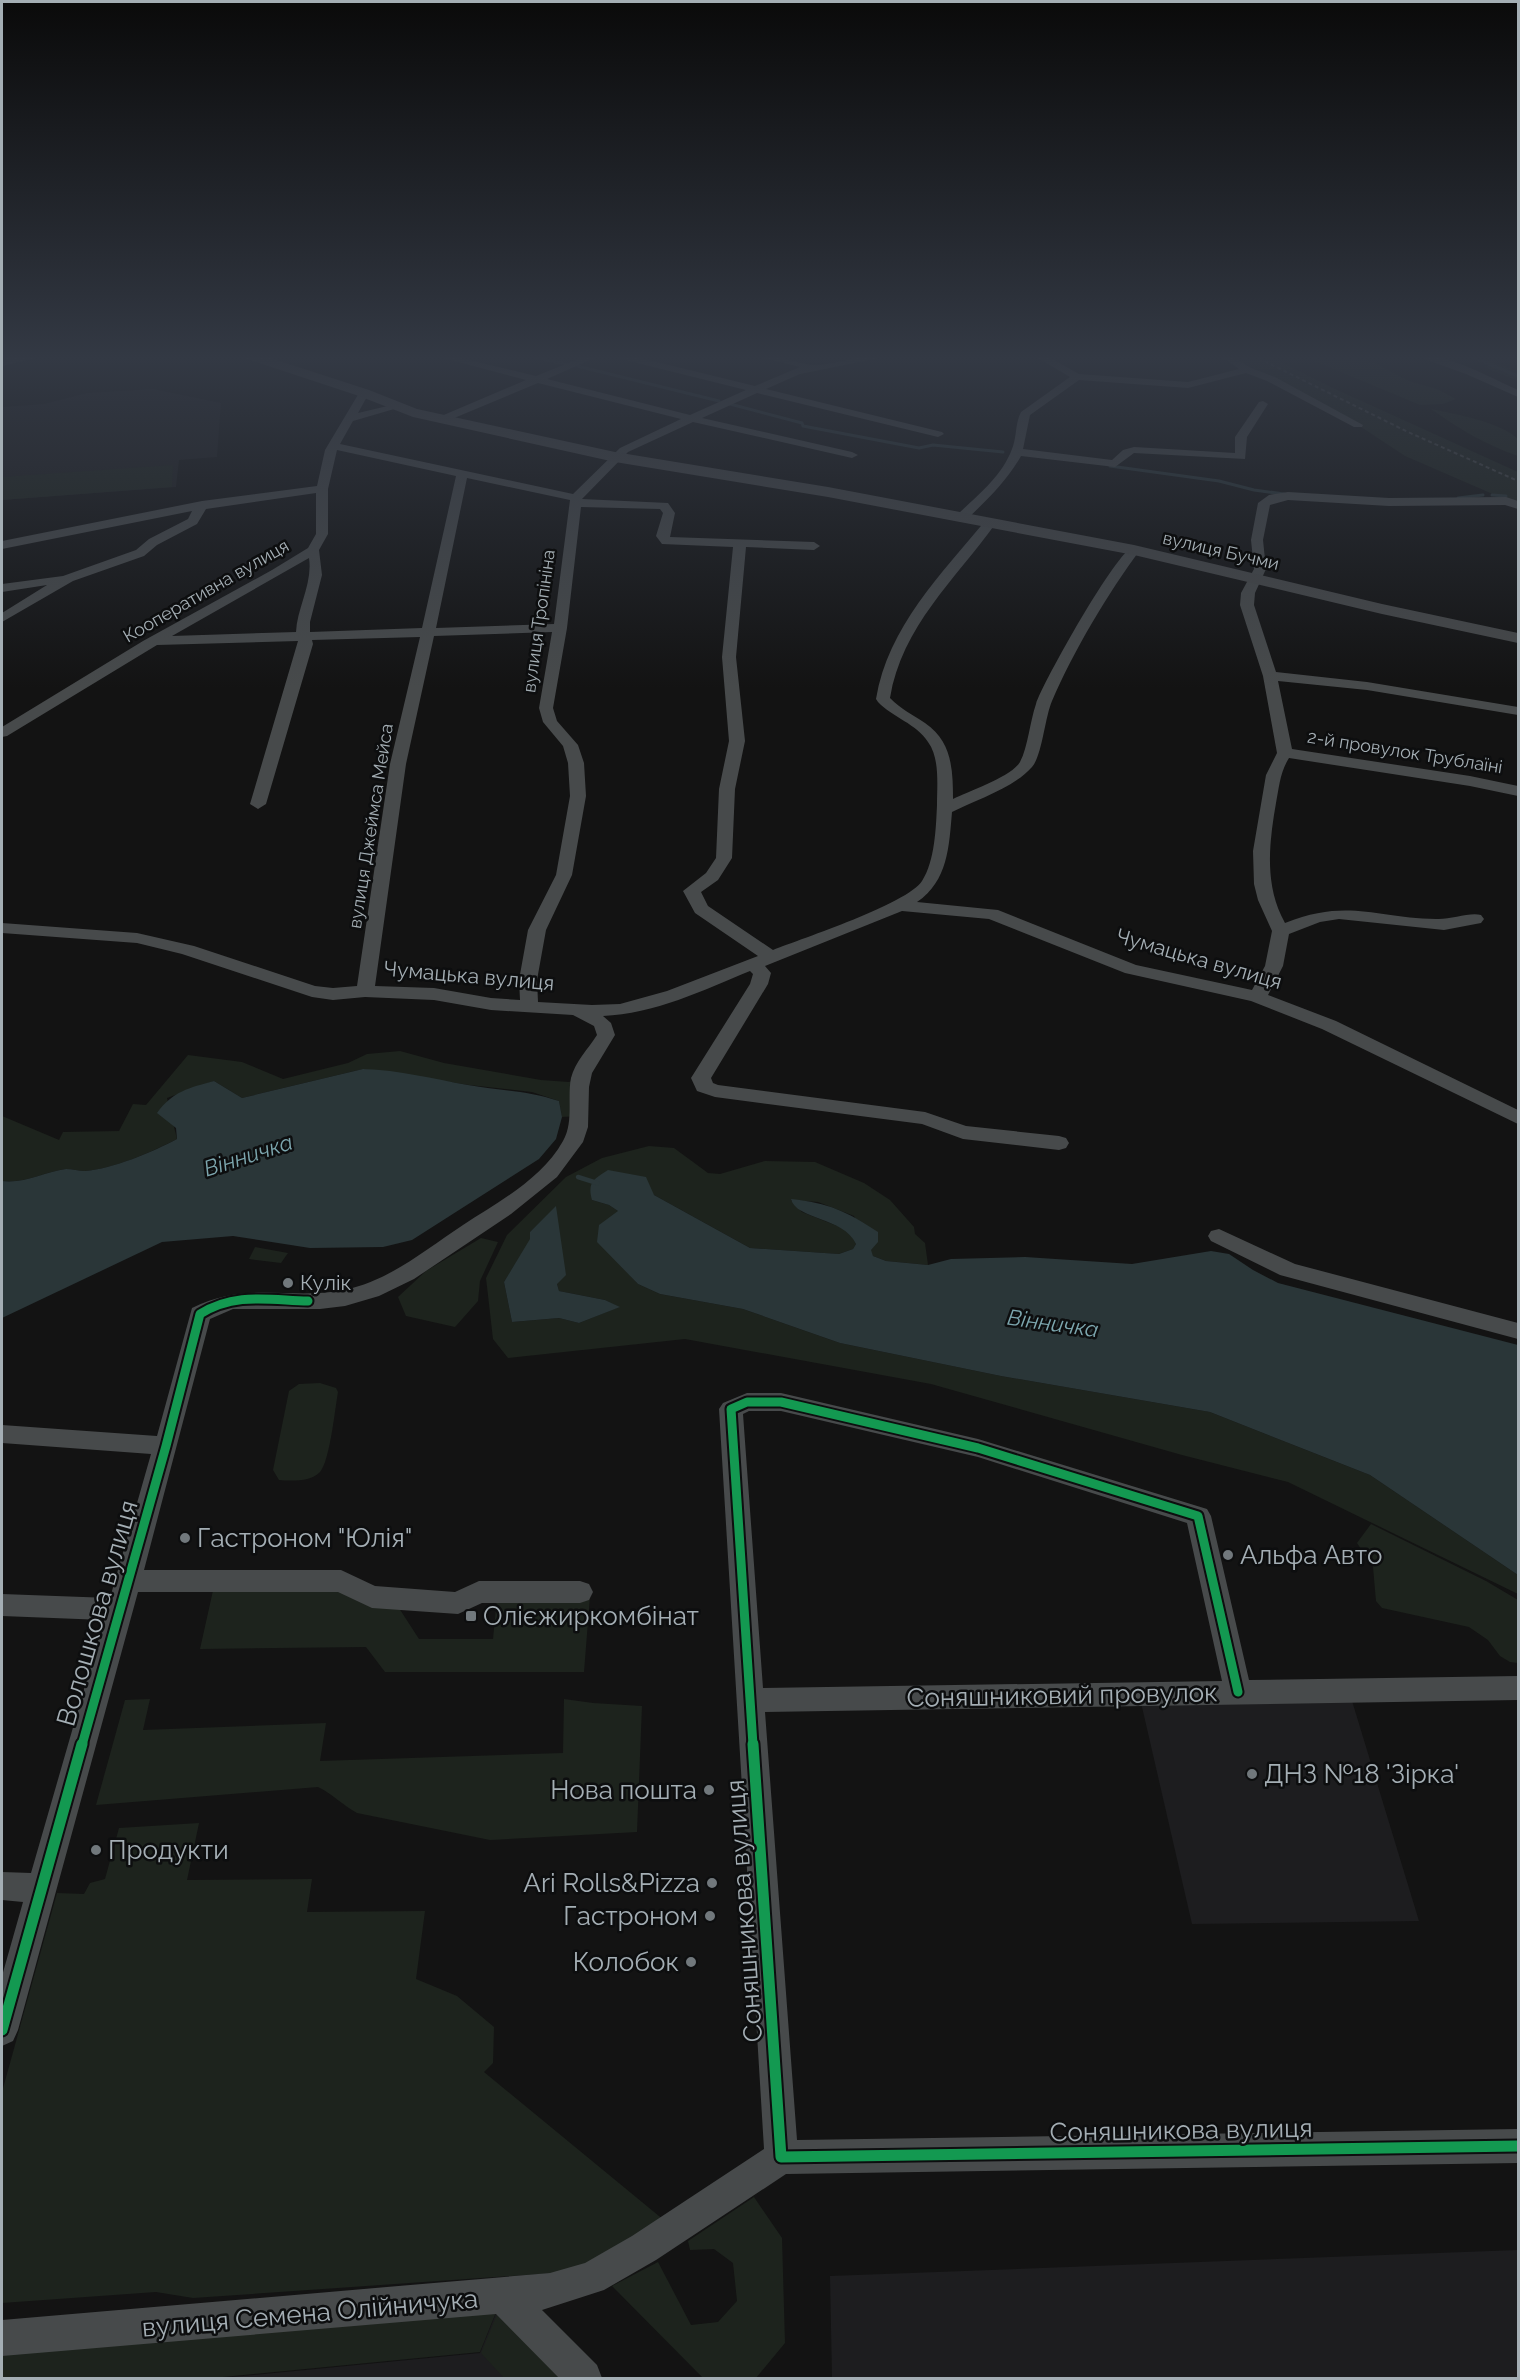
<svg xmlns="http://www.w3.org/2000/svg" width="1520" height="2380" font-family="Raleway,sans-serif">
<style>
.built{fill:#1d1d1f}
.green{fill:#1d231d;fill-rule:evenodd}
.water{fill:#2a3638}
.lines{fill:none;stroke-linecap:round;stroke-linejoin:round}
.stream-far1{stroke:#2a3638;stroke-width:3}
.stream{stroke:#2a3638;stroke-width:4.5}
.street{fill:#474a4b;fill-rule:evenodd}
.secondary{fill:#464849;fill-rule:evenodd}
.rail{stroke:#484b4c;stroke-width:2;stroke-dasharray:4 3;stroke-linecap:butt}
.cycleway-far1-casing{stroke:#0d0e0f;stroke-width:13}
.cycleway-casing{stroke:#0d0e0f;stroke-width:15}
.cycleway-far1{stroke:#139951;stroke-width:9}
.cycleway{stroke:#139951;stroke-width:11}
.poi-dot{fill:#71787c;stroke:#0d0e0f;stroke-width:2}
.labels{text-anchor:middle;stroke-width:5;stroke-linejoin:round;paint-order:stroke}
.far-street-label{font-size:18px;fill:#a4aeb4;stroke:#0d0e0f}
.street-label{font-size:21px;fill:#a4aeb4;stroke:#0d0e0f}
.poi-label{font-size:21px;fill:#a4aeb4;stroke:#0d0e0f;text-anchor:start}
.water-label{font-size:22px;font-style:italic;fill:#7ca6ae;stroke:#0d0e0f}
.near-poi-label{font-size:26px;fill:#a4aeb4;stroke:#0d0e0f;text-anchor:start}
.near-street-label{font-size:26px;fill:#a4aeb4;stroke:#0d0e0f}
</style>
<rect width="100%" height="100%" fill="#131313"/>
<g class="built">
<polygon points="153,389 221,403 217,457 179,460 176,487 2,500 2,407 44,404 87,393"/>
<polygon points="1349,1691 1419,1921 1192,1924 1139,1694"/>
<polygon points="1518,2250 1518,2378 832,2378 830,2276"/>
<polygon points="503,2296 584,2378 222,2378 480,2353"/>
</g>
<g class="green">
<polygon points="1224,355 1267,355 1333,388 1518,472 1518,505 1405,456 1358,425"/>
<polygon points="1300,355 1344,355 1374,363 1409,381 1437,389 1456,399 1443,404 1420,405"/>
<polygon points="1464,355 1485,357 1481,358 1518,371 1518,381 1484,367 1488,365"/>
<path d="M1431,409c25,5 69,13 87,30v17c-32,-11 -59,-27 -87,-47z"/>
<polygon points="173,465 172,487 2,500 2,477"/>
<path d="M400,1051l44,12 97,17 28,2 12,-5 -2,39 -17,1 -3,-16 -27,-9 -63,-7 -106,-16 -121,29 -28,-17 -47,17 10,41c-25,13 -64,30 -92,32 -7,0 -13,-2 -19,-2 -21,3 -43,15 -64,12v-65l57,24 4,-8 56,-1 14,-27 13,1 42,-50 54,7 41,17 65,-16 19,-9z"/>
<path d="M649,1146l25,2 34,25 12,1 45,-13 50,1 49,21 26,17 24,27 1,7 10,9 3,22 -42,-4 -13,-5 -19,-40 -36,-14 -27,-2 11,12 43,17 7,6 4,9 -3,5 -14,5 -89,-6 -96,-53 -62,5 17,5 9,6 1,52 19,21 22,10 83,15 97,34 161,33 209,36 160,63 148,100v19l-230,-112 -106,-27 -251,-71 -246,-45 -177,19 -15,-19 -7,-61 21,-43 59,-58 36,-19zM556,1207l1,77 2,7 46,9 14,7 -40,16 -20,-5 -47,4 -8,-40 27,-43 -1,-7z"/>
<polygon points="481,1238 498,1242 480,1281 478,1301 455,1327 406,1316 398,1297 426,1271"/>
<polygon points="255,1247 288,1253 281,1263 249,1259"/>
<path d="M320,1383l16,5 2,4c-3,16 -8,69 -18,80 -9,10 -29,9 -41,8l-6,-10 16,-79 10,-7z"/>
<polygon points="1371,1524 1486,1581 1518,1600 1518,1663 1510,1662 1500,1656 1488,1640 1469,1627 1382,1608 1376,1601 1373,1567 1357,1543"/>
<polygon points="214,1586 338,1586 397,1605 419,1639 493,1639 497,1598 590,1596 584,1672 385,1672 366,1647 200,1649"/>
<path d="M150,1699l-7,31 183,-7 -6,38 243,-8 1,-54 29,4 49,3 -5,126 -147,8 -133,-27c-15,-8 -24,-19 -39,-26l-222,18 29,-105z"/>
<polygon points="199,1823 187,1880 312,1879 307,1912 425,1911 416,1979 457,1996 494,2027 493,2063 484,2072 665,2221 569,2272 193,2298 156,2292 2,2303 2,2092 57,1893 84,1894 90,1883 105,1879 119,1828"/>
<polygon points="754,2197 782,2238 785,2343 756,2378 703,2378 612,2286 658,2262 691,2325 718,2322 737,2301 733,2263 714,2249 690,2250 688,2241"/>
<polygon points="501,2300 480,2352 213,2378 2,2378 2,2347 10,2344"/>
<polygon points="503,2300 581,2378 504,2378 481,2353"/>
</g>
<g class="water">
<path d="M363,1069c37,1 70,10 105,16 33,6 58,5 91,16l3,16 -6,22 -17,20 -127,81 -29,7 -73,1 -77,-12 -71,6 -160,76v-137c21,3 43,-9 64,-12 6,0 13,2 19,2 27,-2 68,-19 92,-32l-1,-11 -19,-15c16,-22 32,-25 57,-32l28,17z"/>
<path d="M608,1170l38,7 8,18 96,53 89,6 14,-5 3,-5c-12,-27 -60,-24 -65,-45 38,4 55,12 87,33v10l-7,8 2,6 13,5 42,4 23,-6 74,-2 107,7 79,-13 18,3 24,16 25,13 240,62v230l-148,-100 -160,-63 -209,-36 -161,-33 -97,-34 -83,-15 -22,-10 -41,-42 2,-17 19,-14 -9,-6 -17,-5c-5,-18 2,-21 16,-30z"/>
<polygon points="556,1206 566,1275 557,1284 559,1291 605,1300 620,1307 579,1323 559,1318 512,1322 504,1282 530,1239 530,1232"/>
</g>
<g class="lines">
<g class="stream-far1">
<polyline points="523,355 566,364"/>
<polyline points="1467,355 1518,376"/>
<polyline points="577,366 719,401"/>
<polyline points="730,404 802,423 803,426 919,448 933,445 1003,452"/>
<polyline points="1110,466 1219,481 1254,490 1284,494"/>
<polyline points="1492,495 1506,496"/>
<polyline points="1458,498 1483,495"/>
</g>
<polyline class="stream" points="578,1177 597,1183"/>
<g class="street">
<path d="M432,355h16l88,21 52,-21h13l-54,24 143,36 56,-25 -133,-33 -1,-2h16l127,31 45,-19 -40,-10 -1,-2c19,0 37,9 55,10 21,0 45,-10 70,-10l-5,3 -79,16 -34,15 176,43 2,2 -6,3 -181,-44 -55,25 150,34 6,3 -6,3 -159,-36 -65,30 -46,47 86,4 7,10 -5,24 144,5 6,4 -6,4 -68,-3 -10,110 9,84 -10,48 -3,69 -14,22 -17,12 7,14 65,44c30,-12 134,-46 149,-69 13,-20 14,-54 15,-76 0,-20 3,-47 -9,-63 -11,-18 -36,-25 -50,-40l-2,-3c12,-72 65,-125 110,-179l4,-1 6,4c-41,57 -94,103 -106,175 11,11 23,17 35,25 27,18 28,47 28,76 16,-8 58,-22 67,-37 8,-15 10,-41 16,-58 7,-22 81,-154 98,-158l6,4c-32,43 -67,102 -88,151 -7,16 -10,55 -20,66 -17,20 -56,33 -80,45 -3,34 -4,69 -35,90l81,8 138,55 116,25 13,-24 7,-35 -14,-31 -4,-16 -1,-33 13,-76 11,-22 -14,-77 -23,-71 1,-12 13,-24 -3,-29 7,-37 11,-8 19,-3 101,6 117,-1 12,4v8l-13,-4 -116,1 -101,-6 -18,5 -7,35 3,29 -11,24 -1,12 22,67 91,10 151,25v8l-151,-25 -89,-9 14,68 178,27 48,10v10l-48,-10 -181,-28c-9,14 -10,30 -13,45 -7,40 -12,83 9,120 63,-25 90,-5 151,-4 14,1 33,-7 45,-4l3,4 -3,4 -37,7 -105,-11 -19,3 -31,12 -6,32 -15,29 68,26 182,89v14l-196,-95 -71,-28 -126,-28 -136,-54 -87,-8 -137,55 6,7 -3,11 -57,94 2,5 5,2 207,27 41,14 93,10 7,2 3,5 -3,5 -7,2 -96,-11 -41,-15 -207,-27 -18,-6 -6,-13 59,-94 3,-10 -3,-3c-46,19 -96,43 -147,45l8,7 4,12 -23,38 -3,14 -1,40 -5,15 -26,35 -46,37 -97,65 -35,17 -34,10 -25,3h-87l-23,10 -66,251h197l34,16 80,6 24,-11h101l9,3 4,8 -4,8 -9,3h-98l-24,11 -86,-6 -34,-16h-200l-120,438 -5,11 -11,5v-70l21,-74 -21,-2v-28l29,1 73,-253 -102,-4v-22l108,4 41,-144 -149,-11v-18l155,11 35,-128c57,-28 95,-7 152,-18 45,-9 81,-40 119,-65 35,-23 79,-46 100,-84 11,-19 4,-43 8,-63 4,-16 17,-29 26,-43l-3,-9 -21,-11 -82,-5 -57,-10 -69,-3 -32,3 -21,-3 -130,-43 -45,-11 -135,-10v-10l135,10 57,13 121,40 18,2 24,-2 33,-222 30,-127 -108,3 1,4 -47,160 -8,5 -8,-5 48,-163 -141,4 -150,91 -5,1v-10l141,-86 129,-71 36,-22 8,-14v-41l-110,16 -9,15 -40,21 -13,11 -71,25 -71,41v-9l45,-28 -45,7v-8l61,-8 73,-26 13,-11 39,-20 4,-8 -190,38v-8l200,-40 115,-15 8,-36 34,-57 5,-3 5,3 -11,20 38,-9 5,3 -48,14 -13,23 233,50 47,-46 61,-29 -143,-36 -91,38h-8v-4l87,-37zM337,450l119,26 -34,152 -112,4v-10l12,-47 -3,-25 9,-16v-45zM467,478l103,22 -16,124 -118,4zM581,507l79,2 3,4 -7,23 6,8 71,3 -11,110 7,84 -10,48 -3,69 -10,15 -23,18 12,22 63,43 -91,35 -47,13 -28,1 -54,-3 -1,-22 9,-50 26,-55 14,-79 -2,-33 -6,-18 -21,-24 -4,-13 14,-80zM309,558c4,25 -12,50 -13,74l-124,4zM552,632l-13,76 4,14 20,24 5,17 2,33 -14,79 -28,55 -9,50 1,20 -29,-2 -57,-10 -59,-2 31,-222 28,-128z"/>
<path d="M1033,355h12l34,19 109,8 51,-13 -20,-14h11l21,13 24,9 88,48 -1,2h-8l-87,-46 -21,-8 -58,15 -109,-8 -49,35 -7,34 89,11 11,-10 11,-3 101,6v-16l24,-35 4,-1 5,3 -21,33 -2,22 -111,-6 -19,14 -94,-11c-14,25 -34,44 -55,64h-8v-6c20,-19 44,-38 54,-65 5,-12 3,-26 9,-37l49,-35z"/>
<path d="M1413,355c32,-3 76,22 105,35v7l-52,-23z"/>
<polygon points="1219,1229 1295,1264 1518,1323 1518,1339 1280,1275 1211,1241 1208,1236 1211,1231"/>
<path d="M747,1393h34l197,46 229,70 4,7 38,164 269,-4v24l-753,12 32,428 721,-11v34l-732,11 -130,86 -52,30 -62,20 55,55 5,13h-43l-63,-64 -494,42v-36l548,-47 35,-10 47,-27 132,-87 -45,-740 4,-6zM749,1411h32l197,46 209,66 35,158 -459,7 -20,-274z"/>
</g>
<g class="secondary">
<polygon points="16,355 38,355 36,358 2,366 2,358"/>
<polygon points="242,355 261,355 369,390 417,409 615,452 828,487 1134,545 1382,604 1518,633 1518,643 1382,614 1134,555 828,497 615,462 413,417 359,396 244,358"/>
</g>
<polyline class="rail" points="1252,355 1408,432 1518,481"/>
<g class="cycleway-far1-casing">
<g id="cycleway-far1">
<path d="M82,1745l84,-299 34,-132c35,-22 69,-14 108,-13"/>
<polyline points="753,1745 731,1409 747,1402 781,1402 978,1448 1198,1516 1238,1692"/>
</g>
</g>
<g class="cycleway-casing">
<g id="cycleway">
<polyline points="753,1744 781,2157 1518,2146"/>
<polyline points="2,2030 82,1744"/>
</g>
</g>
<use href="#cycleway-far1" class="cycleway-far1"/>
<use href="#cycleway" class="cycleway"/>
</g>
<linearGradient id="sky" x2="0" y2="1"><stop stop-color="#0a0a0a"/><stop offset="0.52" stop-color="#333944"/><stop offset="1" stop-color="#333944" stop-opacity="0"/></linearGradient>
<rect width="1520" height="688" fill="url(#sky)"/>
<g class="poi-dot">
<circle cx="288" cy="1283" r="6"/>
<circle cx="185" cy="1538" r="6"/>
<circle cx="1228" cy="1555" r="6"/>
<rect x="465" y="1610" width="12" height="12" rx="3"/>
<circle cx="1252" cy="1774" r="6"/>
<circle cx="709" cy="1790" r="6"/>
<circle cx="96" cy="1850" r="6"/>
<circle cx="712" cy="1883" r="6"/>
<circle cx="710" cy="1916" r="6"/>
<circle cx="691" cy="1962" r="6"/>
</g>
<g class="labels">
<g class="far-street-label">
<text transform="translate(1221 551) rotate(13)" y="6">вулиця Бучми</text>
<text transform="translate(206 591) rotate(-30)" y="6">Кооперативна вулиця</text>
<text transform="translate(539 621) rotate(-82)" y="6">вулиця Тропініна</text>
<text transform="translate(1405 752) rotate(9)" y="6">2-й провулок Трублаїні</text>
<text transform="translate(371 826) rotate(-81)" y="6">вулиця Джеймса Мейса</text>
</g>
<g class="street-label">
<text transform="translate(1199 959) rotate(16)" y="7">Чумацька вулиця</text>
<text transform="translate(469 976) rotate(5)" y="7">Чумацька вулиця</text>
</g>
<g class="poi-label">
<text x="300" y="1290">Кулік</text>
</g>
<g class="water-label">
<text transform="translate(248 1155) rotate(-18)" y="8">Вінничка</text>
<text transform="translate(1053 1323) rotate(8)" y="8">Вінничка</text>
</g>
<g class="near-poi-label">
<text x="197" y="1547">Гастроном "Юлія"</text>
<text x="1240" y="1564">Альфа Авто</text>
<text x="483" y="1625">Олієжиркомбінат</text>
<text x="1264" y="1783">ДНЗ №18 'Зірка'</text>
<text x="697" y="1799" text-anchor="end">Нова пошта</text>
<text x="108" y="1859">Продукти</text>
<text x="700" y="1892" text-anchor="end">Ari Rolls&amp;Pizza</text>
<text x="698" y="1925" text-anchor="end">Гастроном</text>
<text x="679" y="1971" text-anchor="end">Колобок</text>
</g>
<g class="near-street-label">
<text transform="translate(97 1613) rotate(-74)" y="9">Волошкова вулиця</text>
<text transform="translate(1062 1695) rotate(-1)" y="9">Соняшниковий провулок</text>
<text transform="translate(744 1911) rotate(-94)" y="9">Соняшникова вулиця</text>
<text transform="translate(1181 2130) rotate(-1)" y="9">Соняшникова вулиця</text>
<text transform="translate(310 2313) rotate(-5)" y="9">вулиця Семена Олійничука</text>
</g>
</g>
<rect width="1520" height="2380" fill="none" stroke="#a4aeb4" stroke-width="6"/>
</svg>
